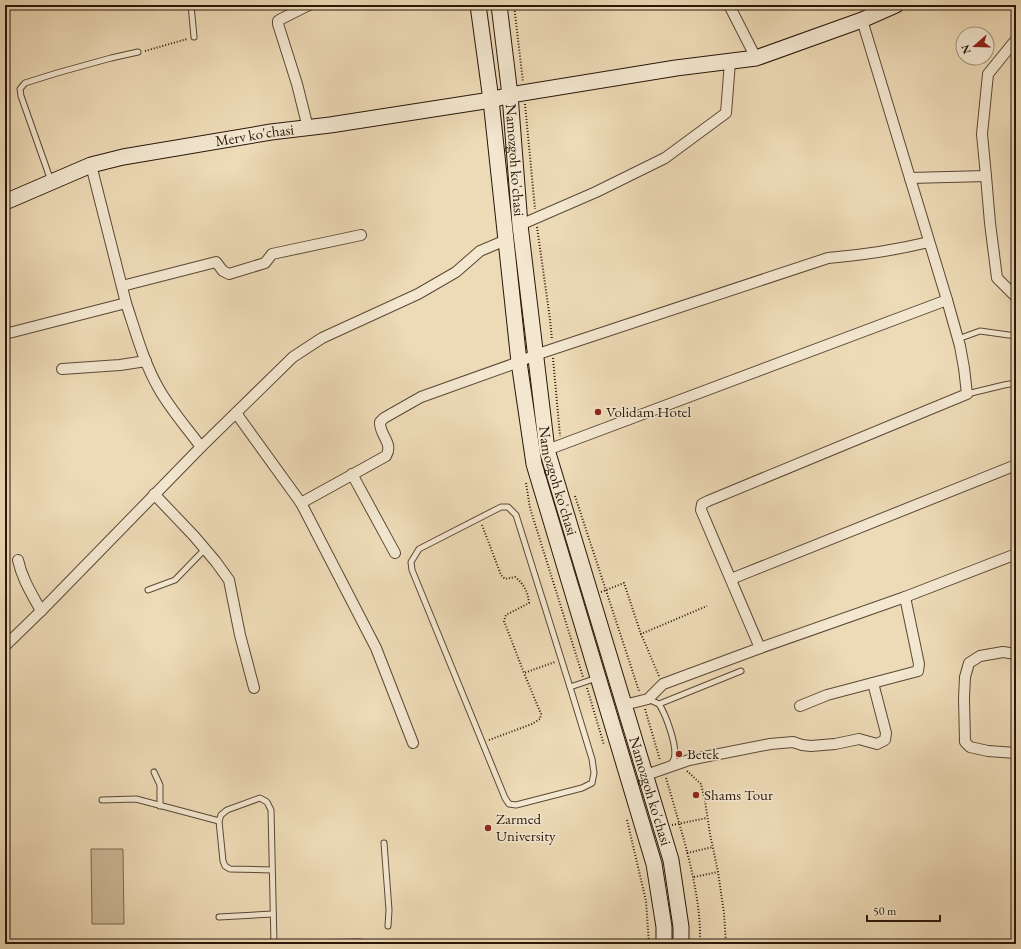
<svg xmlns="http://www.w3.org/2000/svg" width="1021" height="949" font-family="'EB Garamond',serif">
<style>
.garden{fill:#ccb999;stroke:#7a6852}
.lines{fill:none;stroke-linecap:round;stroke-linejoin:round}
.lane-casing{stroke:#5a4835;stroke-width:7}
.street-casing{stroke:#5a4835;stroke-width:12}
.secondary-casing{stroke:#29170a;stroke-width:17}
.path{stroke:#29170a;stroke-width:2;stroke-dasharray:1 2;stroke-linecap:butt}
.lane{stroke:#f3e7d0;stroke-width:5}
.street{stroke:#f3e7d0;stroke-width:10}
.secondary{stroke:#f3e7d0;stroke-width:15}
.poi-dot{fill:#8f2418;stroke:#f3e7d0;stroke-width:1.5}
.labels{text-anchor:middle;stroke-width:3;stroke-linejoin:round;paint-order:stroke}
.street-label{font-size:15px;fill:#29170a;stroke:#f3e7d0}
.poi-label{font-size:15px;fill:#29170a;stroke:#f3e7d0;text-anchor:start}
</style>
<rect width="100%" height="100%" fill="#eddab6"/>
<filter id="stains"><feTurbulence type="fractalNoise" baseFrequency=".005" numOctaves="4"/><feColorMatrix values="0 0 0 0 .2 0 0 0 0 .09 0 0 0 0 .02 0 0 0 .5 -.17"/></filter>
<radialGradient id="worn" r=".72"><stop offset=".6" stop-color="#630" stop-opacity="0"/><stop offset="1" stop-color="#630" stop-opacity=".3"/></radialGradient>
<polygon class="garden" points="91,849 123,849 124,924 92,924"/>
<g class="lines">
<g class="lane-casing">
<g id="lane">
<polyline points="191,5 194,37"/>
<polyline points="51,181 21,96 20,89 25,83 57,73 111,58 138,52"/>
<polyline points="958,339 980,331 1016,336"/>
<polyline points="967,394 1004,385 1016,383"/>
<polygon points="501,507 508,507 516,515 570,687 592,759 594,773 592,783 582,788 516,805 509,804 505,798 412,570 411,562 419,549"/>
<polyline points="148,590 175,580 205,549"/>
<polyline points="570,687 597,678"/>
<polyline points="648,699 659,704 741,671"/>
<path d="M659,704c7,11 19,43 15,55 -1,2 -2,4 -4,6"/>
<polyline points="154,772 160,785 160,806"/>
<polyline points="102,800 136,799 219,821"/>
<polyline points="384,843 389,910 388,926"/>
<path d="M272,870l-42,-1 -5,-3 -2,-5 -4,-40 2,-6 6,-5 33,-12 7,4 4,8c1,45 2,89 3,134"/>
<polyline points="219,917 273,914"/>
<polyline points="309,944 311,943 360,942 362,944"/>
</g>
</g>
<g class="street-casing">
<g id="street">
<polyline points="729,5 756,58"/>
<polyline points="862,20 947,300"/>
<polyline points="1016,41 1014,42 988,74 982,134 986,176 990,223 997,278 1016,297"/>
<polyline points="308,128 297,84 278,24 278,21 281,19 309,5"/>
<polyline points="910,178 986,176"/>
<polyline points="520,225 596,192 665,158 726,113 730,62"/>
<polyline points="122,286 216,262 223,271 229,274 265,263 272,254 361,235"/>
<path d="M126,303c10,30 18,60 33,86 12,21 28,39 42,58"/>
<polyline points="5,334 126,303 91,165"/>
<polyline points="62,369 120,365 146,361"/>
<polyline points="236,413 301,503"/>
<polyline points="547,450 947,300 960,346 964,368 967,394 708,501 702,504 701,510 760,648"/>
<polyline points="352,474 395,553"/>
<polyline points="154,494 194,536 216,562 229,580 240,635 254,688"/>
<path d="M18,560c4,19 14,34 23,51"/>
<polyline points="731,579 1016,465"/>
<polyline points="5,646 41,611 201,447 293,357 322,338 418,294 456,272 480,251 506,240"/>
<polyline points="1016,654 1003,652 980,656 969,663 965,677 964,698 965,742 970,747 988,751 1016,753"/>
<polyline points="624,705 648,699 663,684 760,648 905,597 1016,554"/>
<polyline points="800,706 827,695 918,671 919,664 905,597"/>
<path d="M413,743l-37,-95 -75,-145 85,-47c8,-13 -7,-21 -6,-34l4,-4 37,-21 98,-35 16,-7 293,-97c34,-3 68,-8 101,-16"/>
<polyline points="646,775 689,760 770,744 793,742 802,745 811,746 835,744 859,739 877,744 885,740 886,733 873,683"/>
</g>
</g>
<g class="secondary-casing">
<g id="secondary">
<polyline points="478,5 491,100 519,362 534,464 654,864 664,927 664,944"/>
<path id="s1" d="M499,5l11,90 10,130 27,225 124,410 10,67v17"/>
<path id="s2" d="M5,202l86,-37 32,-8 148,-25 59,-7 161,-25 19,-5 166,-27 80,-10 106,-38 34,-15"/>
</g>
</g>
<g class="path">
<polyline points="514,5 523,82"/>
<polyline points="145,51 187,39"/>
<polyline points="525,104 535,209"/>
<polyline points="537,227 550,319 552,340"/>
<polyline points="553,358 560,436"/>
<polyline points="526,483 530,508 583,677"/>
<polyline points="575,496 639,691"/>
<path d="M482,525l19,50 4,4 10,-2c9,7 13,15 14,26l-23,12 -2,6 20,52 31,-11"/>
<polyline points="601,592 624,583 641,634"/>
<polyline points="659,676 641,634 707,606"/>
<polyline points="587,688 604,745"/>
<polyline points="645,709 660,760"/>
<polyline points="489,740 532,724 540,719 541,714 524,673"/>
<polyline points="687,771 701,784 705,801 710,834 718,872 724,913 726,944"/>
<path d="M666,778c6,20 12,41 18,62 9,34 17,69 16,104"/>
<polyline points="627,820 646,901 649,944"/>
<polyline points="672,825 707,818"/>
<polyline points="687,853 713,847"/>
<polyline points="694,877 718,872"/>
</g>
<use href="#lane" class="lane"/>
<use href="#street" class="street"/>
<use href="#secondary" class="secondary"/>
</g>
<g class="poi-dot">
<circle cx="598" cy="412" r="4"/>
<circle cx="679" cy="754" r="4"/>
<circle cx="696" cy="795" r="4"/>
<circle cx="488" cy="828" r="4"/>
</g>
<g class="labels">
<g class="street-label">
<text dy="5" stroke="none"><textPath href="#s2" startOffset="260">Merv ko'chasi</textPath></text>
<text dy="5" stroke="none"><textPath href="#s1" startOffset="156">Namozgoh ko'chasi</textPath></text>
<text dy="5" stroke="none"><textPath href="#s1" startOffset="480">Namozgoh ko'chasi</textPath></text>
<text dy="5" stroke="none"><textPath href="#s1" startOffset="804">Namozgoh ko'chasi</textPath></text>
</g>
<g class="poi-label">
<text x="606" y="417">Volidam Hotel</text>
<text x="687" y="759">Betek</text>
<text x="704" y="800">Shams Tour</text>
<text x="496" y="824">Zarmed<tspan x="496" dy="17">University</tspan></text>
</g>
</g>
<rect width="1021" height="949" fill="none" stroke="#eddab6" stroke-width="20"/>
<rect x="6" y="6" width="1009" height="937" fill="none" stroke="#29170a" stroke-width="2"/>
<rect x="10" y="10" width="1001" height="929" fill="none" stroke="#29170a"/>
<g transform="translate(975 46) rotate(250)"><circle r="19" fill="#f3e7d0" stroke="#a29481"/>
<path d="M0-3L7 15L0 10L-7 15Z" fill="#8f2418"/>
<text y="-6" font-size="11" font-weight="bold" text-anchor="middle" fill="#29170a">N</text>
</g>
<path d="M867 915v6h73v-6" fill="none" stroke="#29170a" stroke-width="2"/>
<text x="873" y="915" font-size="12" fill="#29170a" stroke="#f3e7d0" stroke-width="3" paint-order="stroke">50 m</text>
<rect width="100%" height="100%" filter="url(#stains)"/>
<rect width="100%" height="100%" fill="url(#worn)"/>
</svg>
